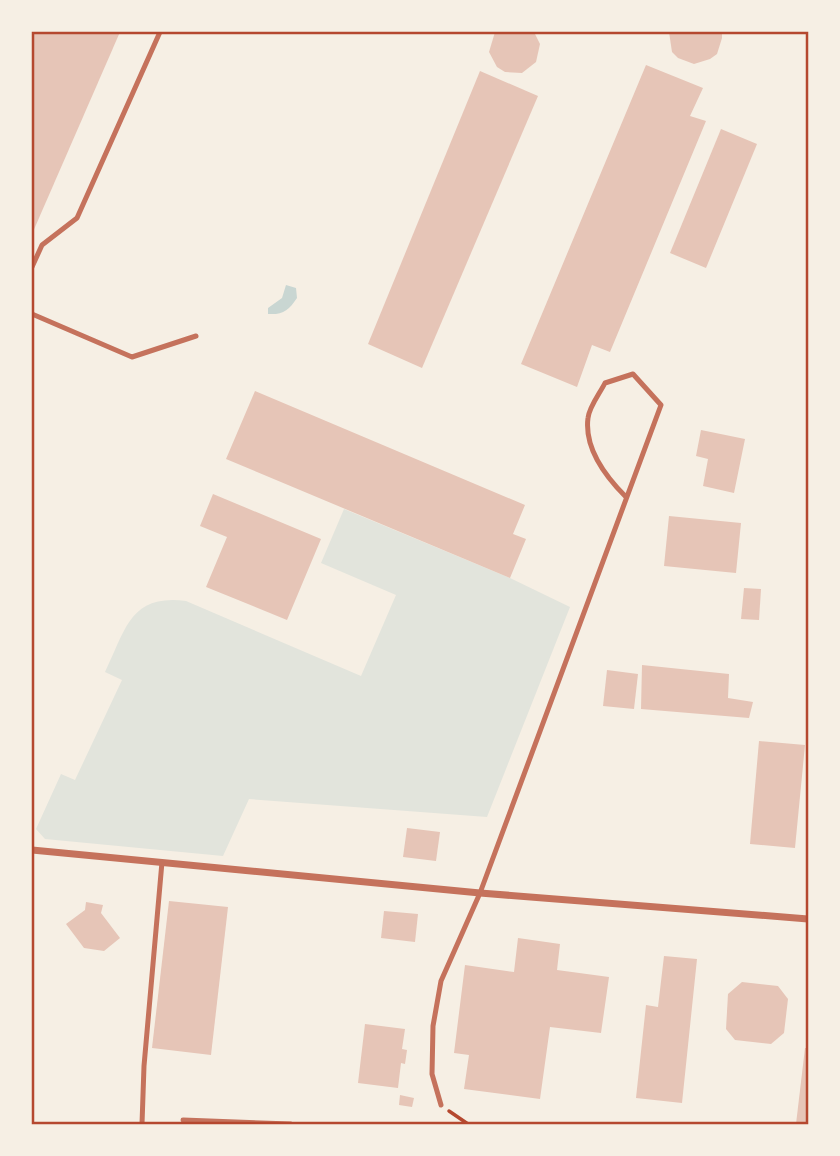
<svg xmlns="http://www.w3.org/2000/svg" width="840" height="1156" font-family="Roboto,sans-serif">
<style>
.green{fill:#e2e4dc}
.water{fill:#c9d6d2}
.building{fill:#e6c5b7}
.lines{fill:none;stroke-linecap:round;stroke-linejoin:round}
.path{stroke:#b5482f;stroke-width:3.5}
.service{stroke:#c5725c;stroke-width:5}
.minor{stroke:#c5725c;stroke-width:7}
.neatline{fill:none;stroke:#b5482f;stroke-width:2.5}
</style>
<rect width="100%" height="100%" fill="#f6efe4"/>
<path class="green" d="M344,509l166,69 60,29 -83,210 -238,-18 -26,57 -178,-17 -9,-10 25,-55 14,6 47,-100 -17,-8c21,-43 25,-78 81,-71l175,75 35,-81 -75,-32z"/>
<path class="water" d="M286,285l10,3 1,10c-8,12 -14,17 -29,16v-6l14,-10z"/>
<g class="building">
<polygon points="32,32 120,32 32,234"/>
<polygon points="495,32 534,32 540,44 536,62 522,73 505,72 497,67 489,52"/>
<polygon points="669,32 722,32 722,38 717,54 710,59 694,64 678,58 672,52"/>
<polygon points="646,65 703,88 690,116 706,121 610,352 592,345 577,387 521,364"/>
<polygon points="480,71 538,96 422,368 368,344"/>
<polygon points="721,129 757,144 706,268 670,253"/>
<polygon points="255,391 525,505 513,534 526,539 510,578 226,459"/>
<polygon points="701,430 745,439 734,493 703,486 708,459 696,456"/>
<polygon points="213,494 321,539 287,620 206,587 227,537 200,526"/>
<polygon points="669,516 741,523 736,573 664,566"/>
<polygon points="744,588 761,589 759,620 741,619"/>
<polygon points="642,665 729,674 728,698 753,702 749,718 641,709"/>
<polygon points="607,670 638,674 634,709 603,706"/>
<polygon points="759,741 805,745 795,848 750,844"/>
<polygon points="407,828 440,832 436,861 403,857"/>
<polygon points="169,901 228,907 211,1055 152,1048"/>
<polygon points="86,902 103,905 101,913 120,938 104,951 84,948 66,924 85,910"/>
<polygon points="384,911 418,914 415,942 381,938"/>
<polygon points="518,938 560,944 557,970 609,977 601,1033 550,1027 540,1099 464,1089 469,1055 454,1053 465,965 514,972"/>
<polygon points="664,956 697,959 682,1103 636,1098 646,1005 658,1007"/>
<polygon points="742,982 778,986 788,999 784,1033 771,1044 735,1040 726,1029 728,994"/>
<polygon points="365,1024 405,1029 402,1049 407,1050 405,1064 401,1063 398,1088 358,1083"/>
<polygon points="805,1048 808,1048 808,1124 796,1124"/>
<polygon points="400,1095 414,1098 412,1107 399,1105"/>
</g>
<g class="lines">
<polyline class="path" points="449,1111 468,1124"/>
<g class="service">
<polyline points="32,267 42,245 77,218 160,32"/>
<polyline points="32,314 132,357 196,336"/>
<path d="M441,1105l-9,-31 1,-48 8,-45 39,-88 181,-488 -28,-31 -28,9c-5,10 -16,24 -17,35 -4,31 18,59 38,79"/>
<polyline points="183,1120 291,1124"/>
<polyline points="142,1124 144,1066 162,862"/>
</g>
<polyline class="minor" points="32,850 480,893 808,919"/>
</g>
<rect width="840" height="1156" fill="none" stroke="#f6efe4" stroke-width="66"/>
<rect x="33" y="33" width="774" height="1090" class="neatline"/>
</svg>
